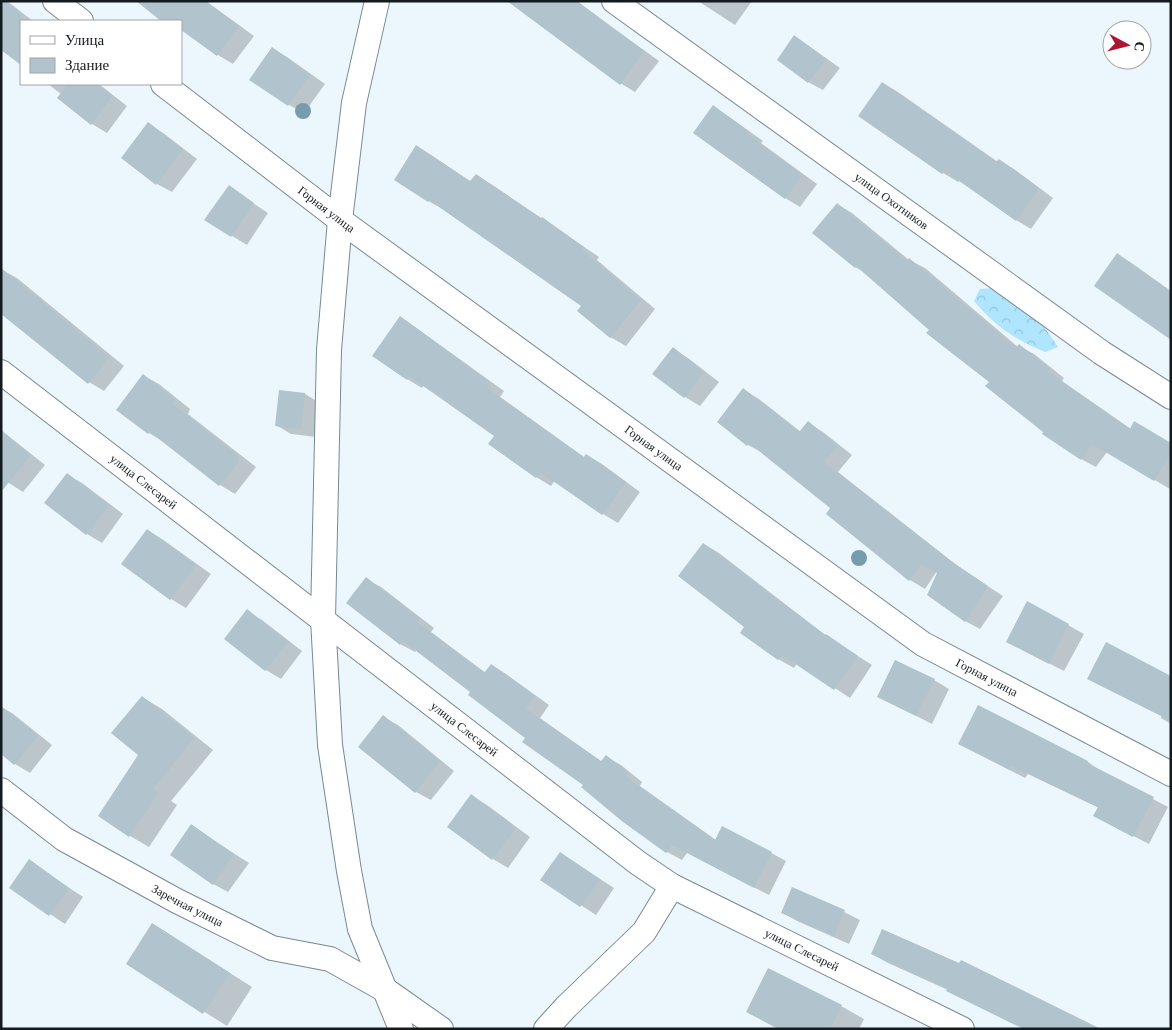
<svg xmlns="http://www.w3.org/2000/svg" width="1172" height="1030" font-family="Georgia,serif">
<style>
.forest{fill:url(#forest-crowns)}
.shadow{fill:#0003}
.building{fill:#b1c3cc}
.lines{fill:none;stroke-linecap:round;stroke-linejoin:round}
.street-casing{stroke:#788992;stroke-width:26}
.street{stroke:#fff;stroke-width:24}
.tree{fill:#779dad}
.labels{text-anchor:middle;stroke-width:4.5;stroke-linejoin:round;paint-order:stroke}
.street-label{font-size:12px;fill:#141b1e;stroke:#fff}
</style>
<defs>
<pattern id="forest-crowns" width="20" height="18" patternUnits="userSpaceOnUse" patternTransform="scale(1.25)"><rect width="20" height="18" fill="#afe5fe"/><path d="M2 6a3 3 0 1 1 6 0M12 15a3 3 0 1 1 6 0" fill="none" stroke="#96c4d9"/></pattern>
</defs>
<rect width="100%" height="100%" fill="#ecf7fd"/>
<path class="forest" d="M995,288l47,35 16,24 -13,5c-30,-12 -50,-26 -71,-51l6,-12z"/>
<g class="shadow">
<polygon points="1,1 6,1 11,4 33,21 21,21 21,64 1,48"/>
<polygon points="138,1 206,1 254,36 233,64 218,55 181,29 181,21 171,21"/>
<polygon points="576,1 659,61 635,92 620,83"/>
<polygon points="698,1 752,1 735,25"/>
<polygon points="794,37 809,46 840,68 823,90 808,82"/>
<polygon points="272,48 287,57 325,84 304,113 289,105"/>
<polygon points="883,83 898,92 998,162 999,160 1014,169 1053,198 1031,229 1016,220 960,180 958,182 943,173 860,115"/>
<polygon points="48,84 99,84 127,106 107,133 92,124 61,94"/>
<polygon points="713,107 728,116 763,141 761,143 817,184 800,207 785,198"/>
<polygon points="148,124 163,133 197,159 172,192 157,184"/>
<polygon points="431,155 471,182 476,176 491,184 599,257 597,260 655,309 626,346 610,337 583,306 443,209 428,201"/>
<polygon points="229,187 268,213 247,245 206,220"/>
<polygon points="837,204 852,213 909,260 925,268 1018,347 1019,346 1034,354 1064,378 1062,381 1131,429 1171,443 1170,489 1107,452 1096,467 1081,459 1045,432 931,330 866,273 855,267"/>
<polygon points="1118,255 1133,264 1171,291 1171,338"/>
<polygon points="2,270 17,278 124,366 104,391 89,382"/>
<polygon points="400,318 415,327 504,391 500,397 585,458 587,455 602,464 640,492 618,523 603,514 555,480 551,486 536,477 496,436 424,385 422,388 407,379"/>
<polygon points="673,349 688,358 719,382 700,406 685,397 654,374"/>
<polygon points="144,376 159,384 190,409 188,414 256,467 235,494 220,485 164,442 149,433 118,409"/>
<polygon points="744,390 759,399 801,432 808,423 823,432 852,455 838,472 963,570 1003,596 980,629 965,621 939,573 937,571 925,589 910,580 828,514 832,508 763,453 748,445 719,422"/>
<polygon points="280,391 305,394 320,403 316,437 291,434 276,425"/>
<polygon points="1,430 45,465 23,492 1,478"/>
<polygon points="67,475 82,483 123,514 102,543 87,534"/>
<polygon points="147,530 162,539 211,574 186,608 171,599 123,564"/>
<polygon points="704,544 719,553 828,637 872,665 850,698 797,663 794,668 778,659 746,627"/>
<polygon points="366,579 381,587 434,628 431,632 486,673 492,665 506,674 549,705 540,718 602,762 606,757 621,765 642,782 640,786 716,840 723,827 786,861 769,895 687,853 682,860 667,852 624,821 585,785 472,692 417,650 415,652 400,644"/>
<polygon points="1028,603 1084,634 1064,671 1023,650"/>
<polygon points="247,611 262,620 302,651 281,679 266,670 225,639"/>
<polygon points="1171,678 1171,724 1161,718"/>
<polygon points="934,680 949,689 932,724 879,697"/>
<polygon points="142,697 162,709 213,750 171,801 177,805 149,847 130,836 139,755"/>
<polygon points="978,706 1088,762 1102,772 1168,807 1149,844 1110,824 1099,808 1028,774 1025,778 959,744"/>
<polygon points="1,707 12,713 52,745 30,773 15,764 1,753"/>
<polygon points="383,717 398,725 454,771 431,800 416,792"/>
<polygon points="472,796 487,805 530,837 508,868 493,859 449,826"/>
<polygon points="191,826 249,863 228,892 213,884"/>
<polygon points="560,853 614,888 596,915 542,880"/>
<polygon points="29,861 83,897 65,924 11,888"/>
<polygon points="793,889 844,912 860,920 849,944 797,921 782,912"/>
<polygon points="153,924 252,987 227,1026 128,964"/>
<polygon points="883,930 948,990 888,963 872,954"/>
<polygon points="841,1006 864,1019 859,1029 778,1029 747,1012"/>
</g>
<g class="building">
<polygon points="1,1 5,1 21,14 21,65 1,50"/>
<polygon points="136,1 205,1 239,26 217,56 181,30 181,21 161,21"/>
<polygon points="507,1 577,1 644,51 620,85"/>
<polygon points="794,35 826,59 808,83 777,60"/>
<polygon points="272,47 310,75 288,106 249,80"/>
<polygon points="882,82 996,162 999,159 1039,188 1016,221 945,171 942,174 858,116"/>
<polygon points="68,84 97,84 112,96 91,125 57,98"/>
<polygon points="713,105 748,131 747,134 803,175 785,199 693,133"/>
<polygon points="148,122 183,149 156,185 121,158"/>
<polygon points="416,145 470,181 476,174 541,219 542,217 584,247 582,250 641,300 610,338 577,311 581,306 429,200 428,202 394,180"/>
<polygon points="229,185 254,203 231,237 204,220"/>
<polygon points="837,203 907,261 909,258 1016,348 1019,344 1050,369 1048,372 1130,429 1134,421 1171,443 1171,454 1154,481 1092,444 1081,460 1042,434 1043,432 985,386 989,382 926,333 929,330 856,266 855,268 812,233"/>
<polygon points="1117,253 1171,292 1171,340 1094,286"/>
<polygon points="1,268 109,357 88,384 1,314"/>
<polygon points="400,316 490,382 486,387 584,457 586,454 626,482 602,515 540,472 536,478 488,444 494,436 409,376 407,380 372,356"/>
<polygon points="673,347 704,372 684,398 652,374"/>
<polygon points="143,374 175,400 172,404 238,455 238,463 219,486 150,432 148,434 116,410"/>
<polygon points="743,388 799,432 808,421 838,446 824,462 948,559 988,586 965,622 927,595 937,573 921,564 909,581 826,514 830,508 749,443 747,446 717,422"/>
<polygon points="279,390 305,393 301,429 275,426"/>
<polygon points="1,431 31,455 1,492"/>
<polygon points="67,473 109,505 86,535 44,503"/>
<polygon points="147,529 196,565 170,600 121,564"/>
<polygon points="703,543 825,635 826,634 858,656 834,690 782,655 778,660 740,633 744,627 678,576"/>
<polygon points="366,577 420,619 417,622 484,673 491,664 535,696 526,709 601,761 606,755 629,773 626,777 715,840 722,826 772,852 754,888 672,845 666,853 623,822 581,787 583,785 522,742 525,738 468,695 470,692 403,641 400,645 346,603"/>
<polygon points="1027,601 1069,624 1049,664 1006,642"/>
<polygon points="247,609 288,642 265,671 224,639"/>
<polygon points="1106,642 1171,676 1171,721 1087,679"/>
<polygon points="895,660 935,679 916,716 877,697"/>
<polygon points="142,696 194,738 153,789 158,793 129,837 98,816 138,755 111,733"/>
<polygon points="978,705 1088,761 1087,763 1154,797 1133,837 1093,816 1098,807 1012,766 1010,770 958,744"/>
<polygon points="1,706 38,736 14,765 1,754"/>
<polygon points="383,715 440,761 415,793 358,747"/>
<polygon points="471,794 516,828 492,860 447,827"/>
<polygon points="191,824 234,854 213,885 170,855"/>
<polygon points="560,852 600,879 580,907 540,880"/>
<polygon points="29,859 69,888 49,916 9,888"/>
<polygon points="792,887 845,910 834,936 781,913"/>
<polygon points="152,923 230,973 203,1014 126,964"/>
<polygon points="882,929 959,963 961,960 1101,1029 1024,1029 1009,1022 946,991 947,989 871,954"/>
<polygon points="768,968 842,1005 830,1029 779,1029 746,1012"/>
</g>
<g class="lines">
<g class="street-casing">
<g id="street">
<polyline points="55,1 81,21"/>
<polyline points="377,1 354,103 340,220 329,350 323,619 330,745 349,871 360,929 401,1029"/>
<path id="s1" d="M614,1l488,352 69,44"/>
<path id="s2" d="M163,84l177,136 583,424 248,130"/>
<path id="s3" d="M1,372l637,491 34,23 290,143"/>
<path id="s4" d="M1,790l63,49 113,62 95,47 58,11 57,32 54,38"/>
<polyline points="546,1029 566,1007 644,932 672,886"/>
</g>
</g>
<use href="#street" class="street"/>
</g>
<g class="tree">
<circle cx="303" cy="111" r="8"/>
<circle cx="859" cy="558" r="8"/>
</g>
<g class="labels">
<g class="street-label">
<text dy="4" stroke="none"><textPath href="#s1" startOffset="342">улица Охотников</textPath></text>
<text dy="4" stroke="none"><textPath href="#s2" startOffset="206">Горная улица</textPath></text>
<text dy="4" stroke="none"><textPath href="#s2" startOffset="611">Горная улица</textPath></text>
<text dy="4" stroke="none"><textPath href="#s3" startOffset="180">улица Слесарей</textPath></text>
<text dy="4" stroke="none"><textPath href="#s2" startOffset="1016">Горная улица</textPath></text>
<text dy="4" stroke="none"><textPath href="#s3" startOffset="585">улица Слесарей</textPath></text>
<text dy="4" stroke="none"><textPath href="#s4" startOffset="220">Заречная улица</textPath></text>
<text dy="4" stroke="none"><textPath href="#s3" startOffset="990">улица Слесарей</textPath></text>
</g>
</g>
<rect width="1172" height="1030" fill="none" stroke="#141b1e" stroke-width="5"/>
<rect x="20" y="20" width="162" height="65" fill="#ffffff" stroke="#a1a4a5"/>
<rect x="30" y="36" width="25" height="8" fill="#ffffff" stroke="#a1a4a5"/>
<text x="65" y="45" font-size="15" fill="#141b1e">Улица</text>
<rect x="30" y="58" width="25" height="15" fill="#b1c3cc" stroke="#a1a4a5"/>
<text x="65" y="70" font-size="15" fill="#141b1e">Здание</text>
<g transform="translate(1127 45) rotate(97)"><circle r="24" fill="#ffffff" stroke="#a1a4a5"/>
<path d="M0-4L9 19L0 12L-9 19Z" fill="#ac1632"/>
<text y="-8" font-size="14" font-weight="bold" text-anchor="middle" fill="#141b1e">С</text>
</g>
</svg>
